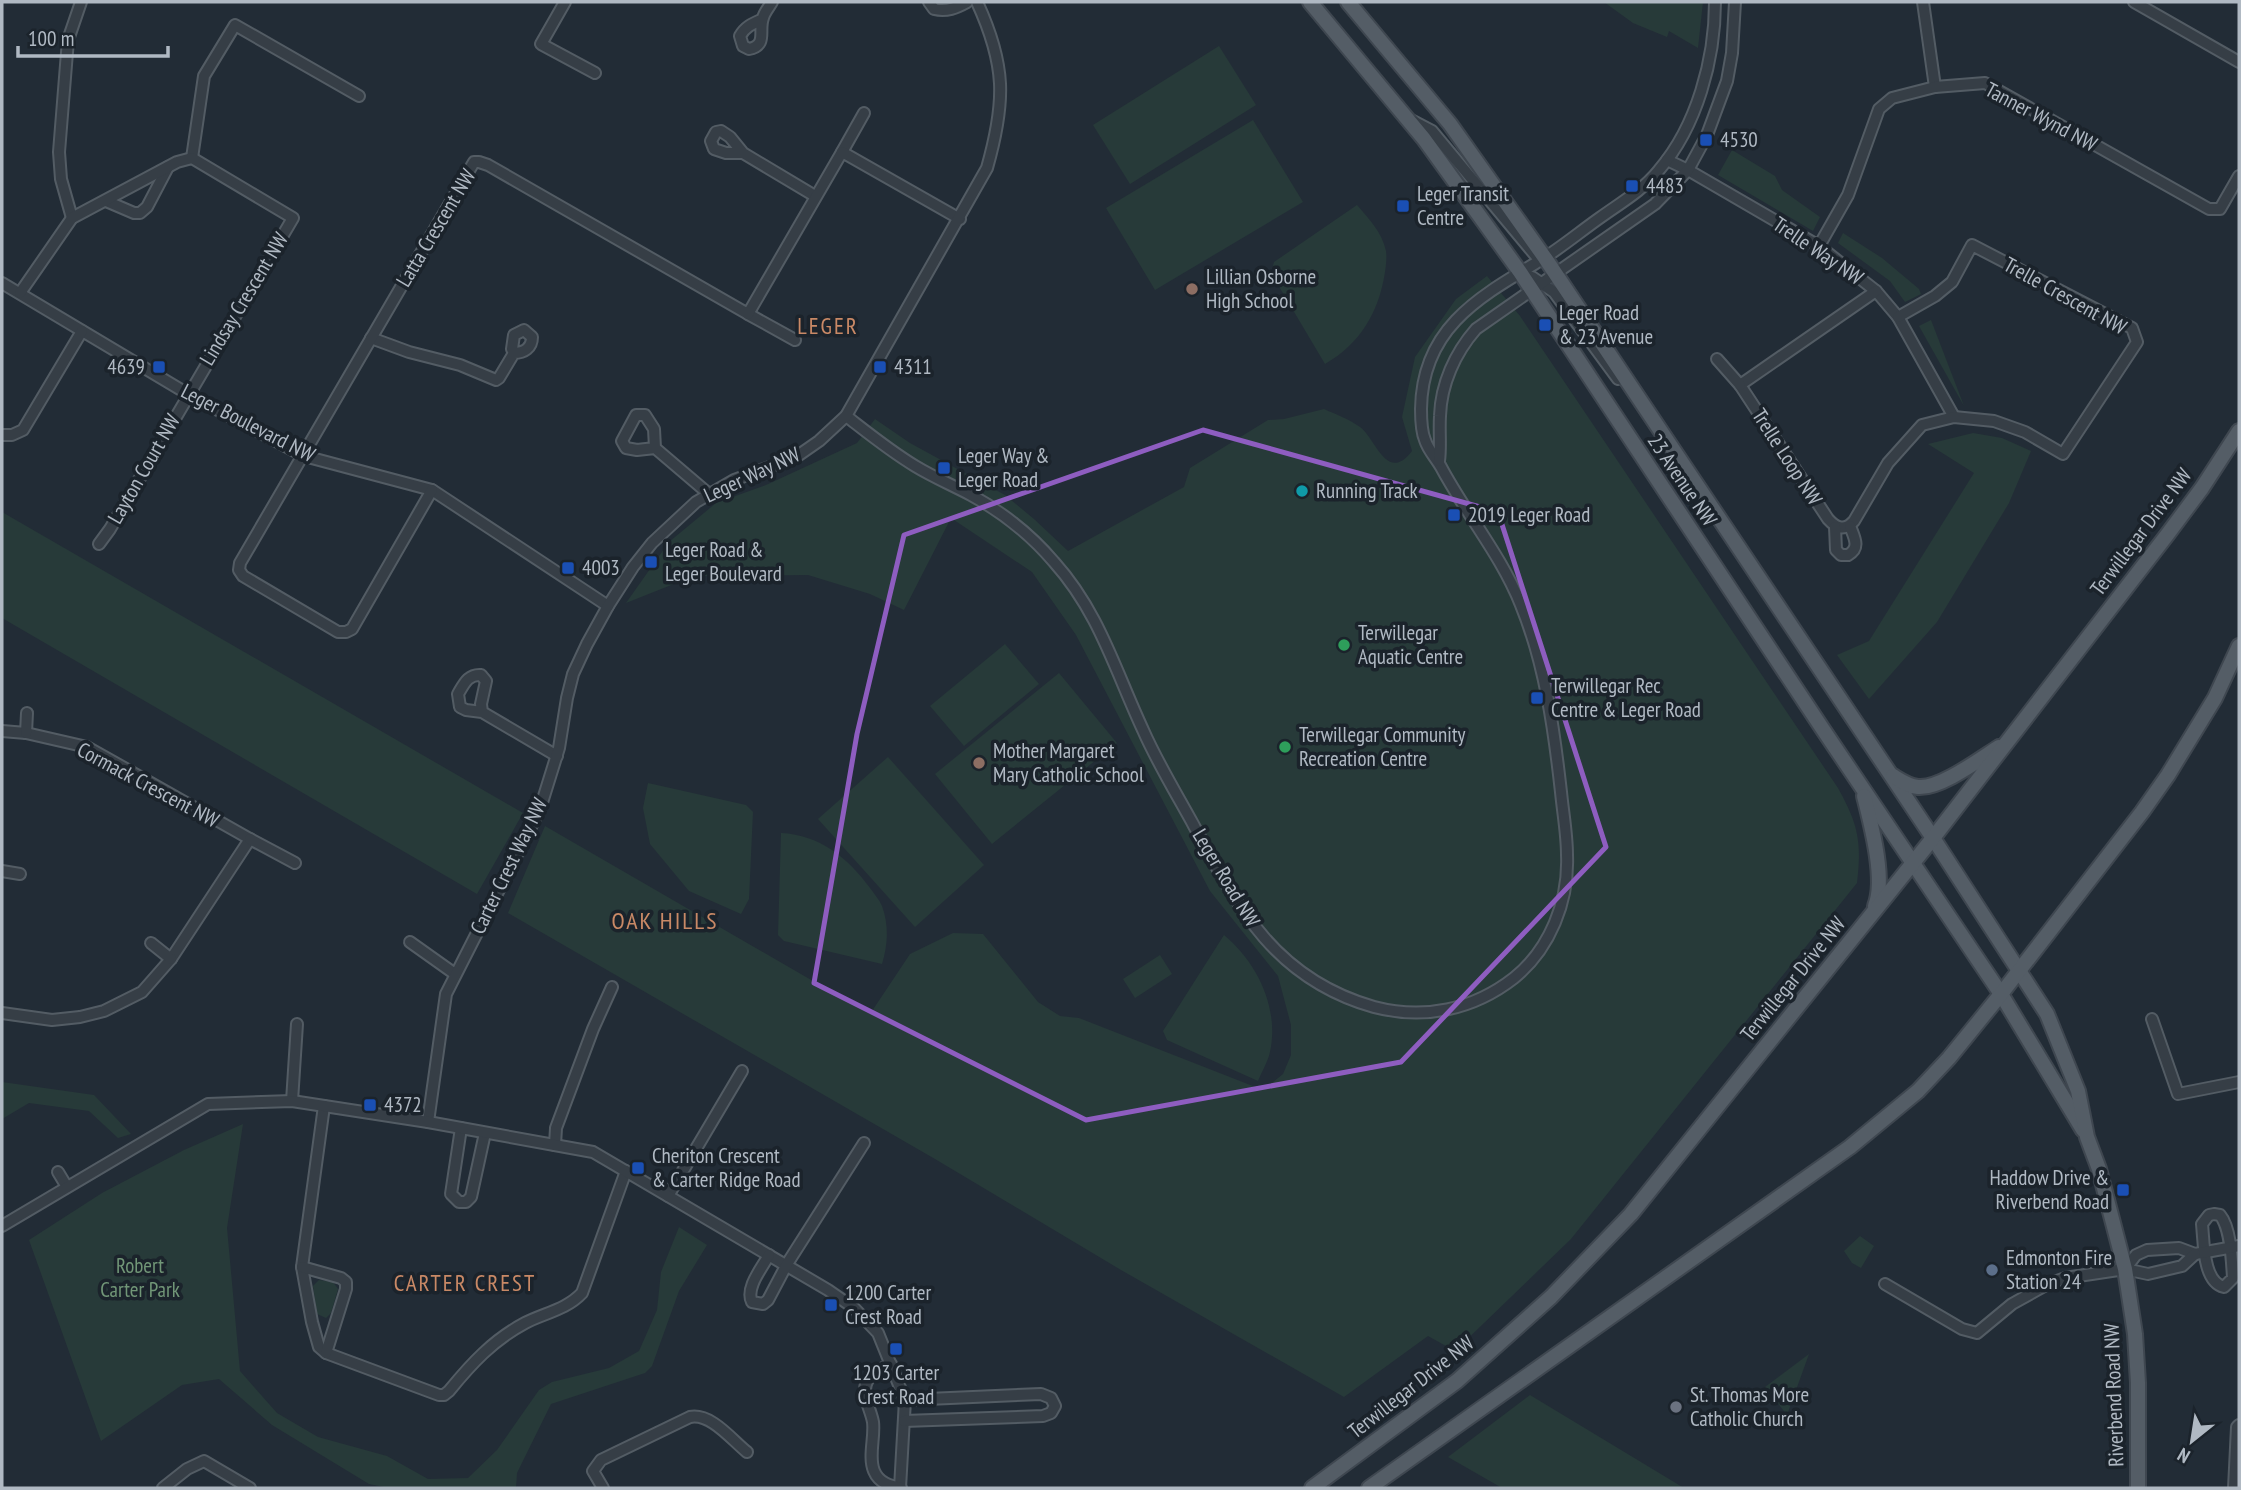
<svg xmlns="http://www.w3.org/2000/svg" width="2241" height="1490" font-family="'PT Sans Narrow',sans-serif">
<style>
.green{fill:#273a39}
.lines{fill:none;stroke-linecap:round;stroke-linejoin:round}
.minor-casing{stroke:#535c64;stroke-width:14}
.major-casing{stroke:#3f4750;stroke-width:18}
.minor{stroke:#363e46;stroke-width:10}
.major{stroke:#545d66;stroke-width:14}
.marked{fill:none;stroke:#8e5dc0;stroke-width:5;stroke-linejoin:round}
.transit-dot{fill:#1a4fb4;stroke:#1b232b;stroke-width:2.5}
.education-dot{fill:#8d6e63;stroke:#1b232b;stroke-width:2.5}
.culture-dot{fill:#0f9aa8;stroke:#1b232b;stroke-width:2.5}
.leisure-dot{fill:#2e9e5b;stroke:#1b232b;stroke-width:2.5}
.service-dot{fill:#5c6f8a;stroke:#1b232b;stroke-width:2.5}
.worship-dot{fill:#6b7280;stroke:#1b232b;stroke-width:2.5}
.labels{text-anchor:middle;stroke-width:7;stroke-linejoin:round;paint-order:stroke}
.street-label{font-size:21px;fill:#b0b9c3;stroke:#1b232b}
.poi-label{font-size:21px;fill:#b0b9c3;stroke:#1b232b;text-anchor:start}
.park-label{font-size:21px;fill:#719677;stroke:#1b232b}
.neighbourhood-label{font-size:23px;letter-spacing:2px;fill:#c98966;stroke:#1b232b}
.quarter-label{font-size:24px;letter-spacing:2px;fill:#c98966;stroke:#1b232b}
</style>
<rect width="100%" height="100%" fill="#222c36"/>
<g class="green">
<polygon points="1604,2 1703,2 1698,48 1669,31 1667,37 1633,23"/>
<polygon points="1219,46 1256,105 1130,184 1093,125"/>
<polygon points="1253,120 1303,202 1155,290 1106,208"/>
<polygon points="1732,150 1775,176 1782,190 1820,217 1813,231 1718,175"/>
<path d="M1357,205c12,14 25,27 29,46 1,6 0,14 -1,21 -6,40 -25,72 -60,92l-54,-91 3,-11z"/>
<polygon points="1843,233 1882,258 1919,289 1921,294 1905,302 1890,281 1838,243"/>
<path d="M1487,276l33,40 318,472c20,36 24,53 19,95l-286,356 -116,112 -27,-15 -84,61 -223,-127 -186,-111 -427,-246 37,-87 325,188 40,-60 43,-21 30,1 55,68 22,14 19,2 184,72 20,-16 8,-19v-30l-13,-49 -68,-85 -134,-256 -44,-63 -81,-54 -47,92 -34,-16 -62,-19 -114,1 -68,27 43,-61 47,-39 50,-18 91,-42 18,-24 35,24 95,52 29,24 34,32 116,-64 6,-19 78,-48 16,-1 40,-10c11,5 25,10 36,18 16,12 27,57 52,24l-10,-34 13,-60 41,-58z"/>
<polygon points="1931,320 1964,406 1919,326"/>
<polygon points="1973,433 2002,438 2031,451 2009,503 1937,622 1869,699 1837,655 1869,641 1974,473 1928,444"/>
<polygon points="2,512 523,813 477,894 2,618"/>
<polygon points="1005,644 1039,684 964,746 930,706"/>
<polygon points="1059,673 1117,743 992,844 935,774"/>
<polygon points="888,757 984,865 915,927 818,819"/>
<polygon points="648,783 746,805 753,812 749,899 741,914 689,891 650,844 643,808"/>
<path d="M781,833c39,2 67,25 89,55 4,6 9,11 12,18 7,19 6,39 0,58l-98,-23 -6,-6z"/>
<path d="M1224,935c34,28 57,76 45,121 -3,9 -8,17 -11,25l-91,-41 -4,-9z"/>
<polygon points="1160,955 1172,974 1135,998 1123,979"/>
<polygon points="2,1082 94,1095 131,1134 118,1138 89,1111 29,1103 2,1119"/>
<polygon points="243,1124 227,1228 240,1371 277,1413 318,1437 387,1456 428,1479 468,1478 497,1450 539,1390 552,1382 609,1368 639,1351 657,1310 661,1272 679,1227 707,1245 679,1291 652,1366 645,1373 551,1404 517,1473 516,1488 389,1488 369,1484 272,1425 219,1379 182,1385 101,1441 29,1240 102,1193 184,1150"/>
<polygon points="1860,1236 1874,1246 1861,1268 1852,1263 1844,1251"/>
<polygon points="319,1280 333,1282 338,1289 331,1313 326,1318 317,1314 313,1286"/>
<polygon points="1809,1354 1787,1415 1765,1387"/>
<polygon points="1530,1395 1684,1488 1502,1488 1448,1457"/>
</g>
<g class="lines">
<g class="minor-casing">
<g id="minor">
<polyline points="565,2 541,44 595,73"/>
<path d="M929,2l5,7c13,3 22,-1 33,-7"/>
<polyline points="1923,2 1935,87"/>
<polyline points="2134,2 2239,62"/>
<path d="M761,20c-9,4 -16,7 -21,16l3,10 6,3c19,-4 9,-18 14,-31 1,-5 6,-11 9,-16"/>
<polyline points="1411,120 1432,131 1536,256"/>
<polyline points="842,152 864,113"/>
<polyline points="743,153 730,137 721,131 716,132 711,141 714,149 726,153 743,153 815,196"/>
<polyline points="192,158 204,76 235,25 359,96"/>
<polyline points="1667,160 1688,170 1819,246 1876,291 1898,317 1954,417"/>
<polyline points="106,201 134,213 140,213 147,207 168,167"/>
<polyline points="72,218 61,179 59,152 68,40 81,2"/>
<polyline points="1819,246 1848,195 1879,109 1892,98 1935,87 1985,83 2209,209 2220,209 2239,176"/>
<polyline points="1520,272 1532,277 1554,292 1618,379"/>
<polyline points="2,283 188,394 304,456 432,490 608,606"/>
<path d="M1876,291l-136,94 88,134c9,10 17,12 26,2l34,-58 34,-38 32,-8 40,4 31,11 38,22 74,-112 -5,-14 -160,-83 -20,37 -17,14 -37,21"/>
<polyline points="20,293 72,218 177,162 192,158 293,218 110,529 99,544"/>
<polyline points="748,314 795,340"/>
<path d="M371,338l38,14 51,13 36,15 3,-2 15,-25 -2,-4 2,-14 10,-5 8,7c0,11 -8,16 -18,16"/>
<polyline points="1717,359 1740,385"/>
<path d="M846,416c22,17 44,35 69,50 18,11 37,19 56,29 31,17 60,40 83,67 45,50 61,108 89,168 14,32 33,63 50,94 45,84 82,155 181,183 50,13 99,3 140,-29 36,-29 55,-77 53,-123 0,-21 -4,-42 -6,-63 -7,-63 -16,-128 -40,-187 -20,-50 -55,-91 -80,-138 -5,-9 -13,-17 -16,-27 -4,-9 -4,-22 -4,-31 1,-81 58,-112 120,-149 21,-13 40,-29 60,-43 21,-15 42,-27 58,-47 38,-44 56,-111 56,-168"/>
<polyline points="2,435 12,435 23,430 82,331"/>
<polyline points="655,448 654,429 645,415 636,415 622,441 626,448 637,450 655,448 709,494"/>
<path d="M1439,461c2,-15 0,-29 1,-45 1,-32 15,-63 36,-87l179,-125 33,-34 19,-35 20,-54 5,-28 3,-51"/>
<polyline points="432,490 352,629 346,632 338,632 243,576 239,570 240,563 474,162 479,162 488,165 748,314 842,152 960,219"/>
<path d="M1835,527l1,23 5,5h7c13,-7 6,-18 2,-29"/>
<path d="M482,712l-1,-8 5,-23 -5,-6c-13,-1 -17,9 -23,19l2,13 6,3 16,2 75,44"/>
<polyline points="2,731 26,733 87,747 250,839 171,959 142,992 104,1011 80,1017 52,1020 2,1013"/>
<polyline points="26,733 27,713"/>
<polyline points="250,839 295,863"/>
<polyline points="2,871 20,874"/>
<polyline points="410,942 455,974"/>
<polyline points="151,943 171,959"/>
<polyline points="2152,1019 2178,1094 2239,1082"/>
<polyline points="292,1101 297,1024"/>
<path d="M324,1106l-22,161 10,55 7,25 7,6 113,42h5l5,-4c22,-27 44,-51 76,-68 19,-10 41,-13 57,-30l44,-122"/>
<path d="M428,1122l18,-128 94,-185 19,-61 8,-50 6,-24 14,-30 21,-38 25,-39 19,-24 44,-41 38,-22 62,-23 23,-16 27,-25 141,-248c19,-67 19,-103 -10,-166"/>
<polyline points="461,1128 451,1194 459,1202 466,1202 471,1197 485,1133"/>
<polyline points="555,1145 556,1128 593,1029 612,987"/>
<polyline points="58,1172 67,1187"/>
<polyline points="668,1196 742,1071"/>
<path d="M2214,1214l6,1c11,13 12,47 13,63l-9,9c-21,-5 -20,-44 -22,-63l7,-9z"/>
<polyline points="2,1226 208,1104 292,1101 428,1122 593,1152 828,1290 854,1308 878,1333 905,1400 900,1488"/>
<path d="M769,1255c-7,13 -24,33 -17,47l11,2 5,-4 19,-36 77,-121"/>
<polyline points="302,1267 341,1278 346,1282 346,1289 326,1353"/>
<polyline points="2125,1269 2136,1255 2147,1250 2179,1248 2195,1254 2239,1246"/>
<polyline points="1885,1284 1962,1329 1977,1333 2012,1304 2046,1285 2065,1278 2125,1269 2148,1274 2182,1266 2195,1254"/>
<path d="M891,1364c-10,5 -22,10 -25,20 -4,12 5,26 7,38 2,15 -5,35 1,49 5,12 16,15 27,17"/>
<polyline points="904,1421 1043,1416 1051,1413 1055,1406 1051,1398 1041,1394 905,1400"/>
<polyline points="163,1488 187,1469 204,1461 250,1488"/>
<path d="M603,1488l-10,-17 8,-11 89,-43c21,-4 41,22 57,35"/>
<polyline points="2234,1488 2237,1427 2239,1425"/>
</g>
</g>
<g class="major-casing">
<g id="major">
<polyline points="1310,2 1424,139 1520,272 1822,728 2001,994 2083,1130"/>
<polyline points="1348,2 1450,124 1545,258 1933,838 2047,1014 2078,1091 2087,1137 2099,1169 2125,1269 2135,1334 2138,1383 2138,1488"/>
<path d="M1893,776c8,5 15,10 25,11 22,2 62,-28 81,-40"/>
<path d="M1864,796c7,28 22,84 11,110"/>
<polyline points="1312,1488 1457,1381 1551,1297 1631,1214 1933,838 2167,535 2202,488 2239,431"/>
<polyline points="1369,1488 1850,1147 1918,1091 1949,1058 2001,994 2142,812 2168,775 2215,698 2239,646"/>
</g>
</g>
<use href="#minor" class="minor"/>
<use href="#major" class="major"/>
</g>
<path class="marked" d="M1203,430l295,82 108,335 -205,215 -315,58 -272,-137 43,-249 47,-199z"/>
<g class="transit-dot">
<rect x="1699" y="133" width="14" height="14" rx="3.5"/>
<rect x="1625" y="179" width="14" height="14" rx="3.5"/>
<rect x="1396" y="199" width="14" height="14" rx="3.5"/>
<rect x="1538" y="318" width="14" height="14" rx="3.5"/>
<rect x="152" y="360" width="14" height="14" rx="3.5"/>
<rect x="873" y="360" width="14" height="14" rx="3.5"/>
<rect x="937" y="461" width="14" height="14" rx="3.5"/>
<rect x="1447" y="508" width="14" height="14" rx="3.5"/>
<rect x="644" y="555" width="14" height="14" rx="3.5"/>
<rect x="561" y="561" width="14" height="14" rx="3.5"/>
<rect x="1530" y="691" width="14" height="14" rx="3.5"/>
<rect x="363" y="1098" width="14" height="14" rx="3.5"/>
<rect x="631" y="1161" width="14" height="14" rx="3.5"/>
<rect x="2116" y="1183" width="14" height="14" rx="3.5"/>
<rect x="824" y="1298" width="14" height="14" rx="3.5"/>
<rect x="889" y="1342" width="14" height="14" rx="3.5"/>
</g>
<g class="education-dot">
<circle cx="1192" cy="289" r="7"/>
<circle cx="979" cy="763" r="7"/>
</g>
<circle class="culture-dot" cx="1302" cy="491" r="7"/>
<g class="leisure-dot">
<circle cx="1344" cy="645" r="7"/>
<circle cx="1285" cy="747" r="7"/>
</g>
<circle class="service-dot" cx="1992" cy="1270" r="7"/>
<circle class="worship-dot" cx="1676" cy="1407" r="7"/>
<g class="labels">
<g class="street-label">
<text transform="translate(2041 117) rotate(28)" y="7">Tanner Wynd NW</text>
<text transform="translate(436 228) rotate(-59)" y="7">Latta Crescent NW</text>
<text transform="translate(1818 251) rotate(34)" y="7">Trelle Way NW</text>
<text transform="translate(2065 296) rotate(29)" y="7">Trelle Crescent NW</text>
<text transform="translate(244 299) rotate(-59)" y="7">Lindsay Crescent NW</text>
<text transform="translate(248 423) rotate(27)" y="7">Leger Boulevard NW</text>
<text transform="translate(1787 457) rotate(57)" y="7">Trelle Loop NW</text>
<text transform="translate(144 469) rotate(-60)" y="7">Layton Court NW</text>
<text transform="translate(752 475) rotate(-25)" y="7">Leger Way NW</text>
<text transform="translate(1682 480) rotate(56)" y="7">23 Avenue NW</text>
<text transform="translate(2141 532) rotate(-53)" y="7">Terwillegar Drive NW</text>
<text transform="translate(148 785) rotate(28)" y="7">Cormack Crescent NW</text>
<text transform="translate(509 866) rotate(-64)" y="7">Carter Crest Way NW</text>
<text transform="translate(1226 878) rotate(59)" y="7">Leger Road NW</text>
<text transform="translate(1793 979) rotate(-51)" y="7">Terwillegar Drive NW</text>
<text transform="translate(1411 1387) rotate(-38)" y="7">Terwillegar Drive NW</text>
<text transform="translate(2114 1395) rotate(-92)" y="7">Riverbend Road NW</text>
</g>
<g class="poi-label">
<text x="1720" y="147">4530</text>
<text x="1646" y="193">4483</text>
<text x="1417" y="201">Leger Transit<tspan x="1417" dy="24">Centre</tspan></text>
<text x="1206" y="284">Lillian Osborne<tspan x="1206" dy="24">High School</tspan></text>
<text x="1559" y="320">Leger Road<tspan x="1559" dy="24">&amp; 23 Avenue</tspan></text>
<text x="145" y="374" text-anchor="end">4639</text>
<text x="894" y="374">4311</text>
<text x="958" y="463">Leger Way &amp;<tspan x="958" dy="24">Leger Road</tspan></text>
<text x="1316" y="498">Running Track</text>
<text x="1468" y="522">2019 Leger Road</text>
<text x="665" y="557">Leger Road &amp;<tspan x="665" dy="24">Leger Boulevard</tspan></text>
<text x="582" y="575">4003</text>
<text x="1358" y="640">Terwillegar<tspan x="1358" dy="24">Aquatic Centre</tspan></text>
<text x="1551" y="693">Terwillegar Rec<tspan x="1551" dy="24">Centre &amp; Leger Road</tspan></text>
<text x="1299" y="742">Terwillegar Community<tspan x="1299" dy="24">Recreation Centre</tspan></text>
<text x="993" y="758">Mother Margaret<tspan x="993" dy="24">Mary Catholic School</tspan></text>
<text x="384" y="1112">4372</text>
<text x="652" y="1163">Cheriton Crescent<tspan x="652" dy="24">&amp; Carter Ridge Road</tspan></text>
<text x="2109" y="1185" text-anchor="end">Haddow Drive &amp;<tspan x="2109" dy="24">Riverbend Road</tspan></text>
<text x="2006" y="1265">Edmonton Fire<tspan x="2006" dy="24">Station 24</tspan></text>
<text x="845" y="1300">1200 Carter<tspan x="845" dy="24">Crest Road</tspan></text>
<text x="896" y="1380" text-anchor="middle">1203 Carter<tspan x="896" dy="24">Crest Road</tspan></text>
<text x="1690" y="1402">St. Thomas More<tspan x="1690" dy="24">Catholic Church</tspan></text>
</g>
<g class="park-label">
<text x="140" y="1273">Robert<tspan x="140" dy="24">Carter Park</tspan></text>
</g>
<g class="neighbourhood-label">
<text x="828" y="334">LEGER</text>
<text x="465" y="1291">CARTER CREST</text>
</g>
<g class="quarter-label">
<text x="665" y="929">OAK HILLS</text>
</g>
</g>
<rect width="2241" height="1490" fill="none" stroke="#b0b9c3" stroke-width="7"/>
<g transform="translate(2192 1441) rotate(210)" stroke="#1b232b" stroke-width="5" paint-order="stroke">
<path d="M0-5L12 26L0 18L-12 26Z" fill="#b0b9c3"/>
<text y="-10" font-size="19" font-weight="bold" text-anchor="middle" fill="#b0b9c3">N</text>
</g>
<path d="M18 46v10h150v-10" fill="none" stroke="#b0b9c3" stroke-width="3.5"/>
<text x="28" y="46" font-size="21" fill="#b0b9c3" stroke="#1b232b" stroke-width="5" paint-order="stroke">100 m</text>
</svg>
